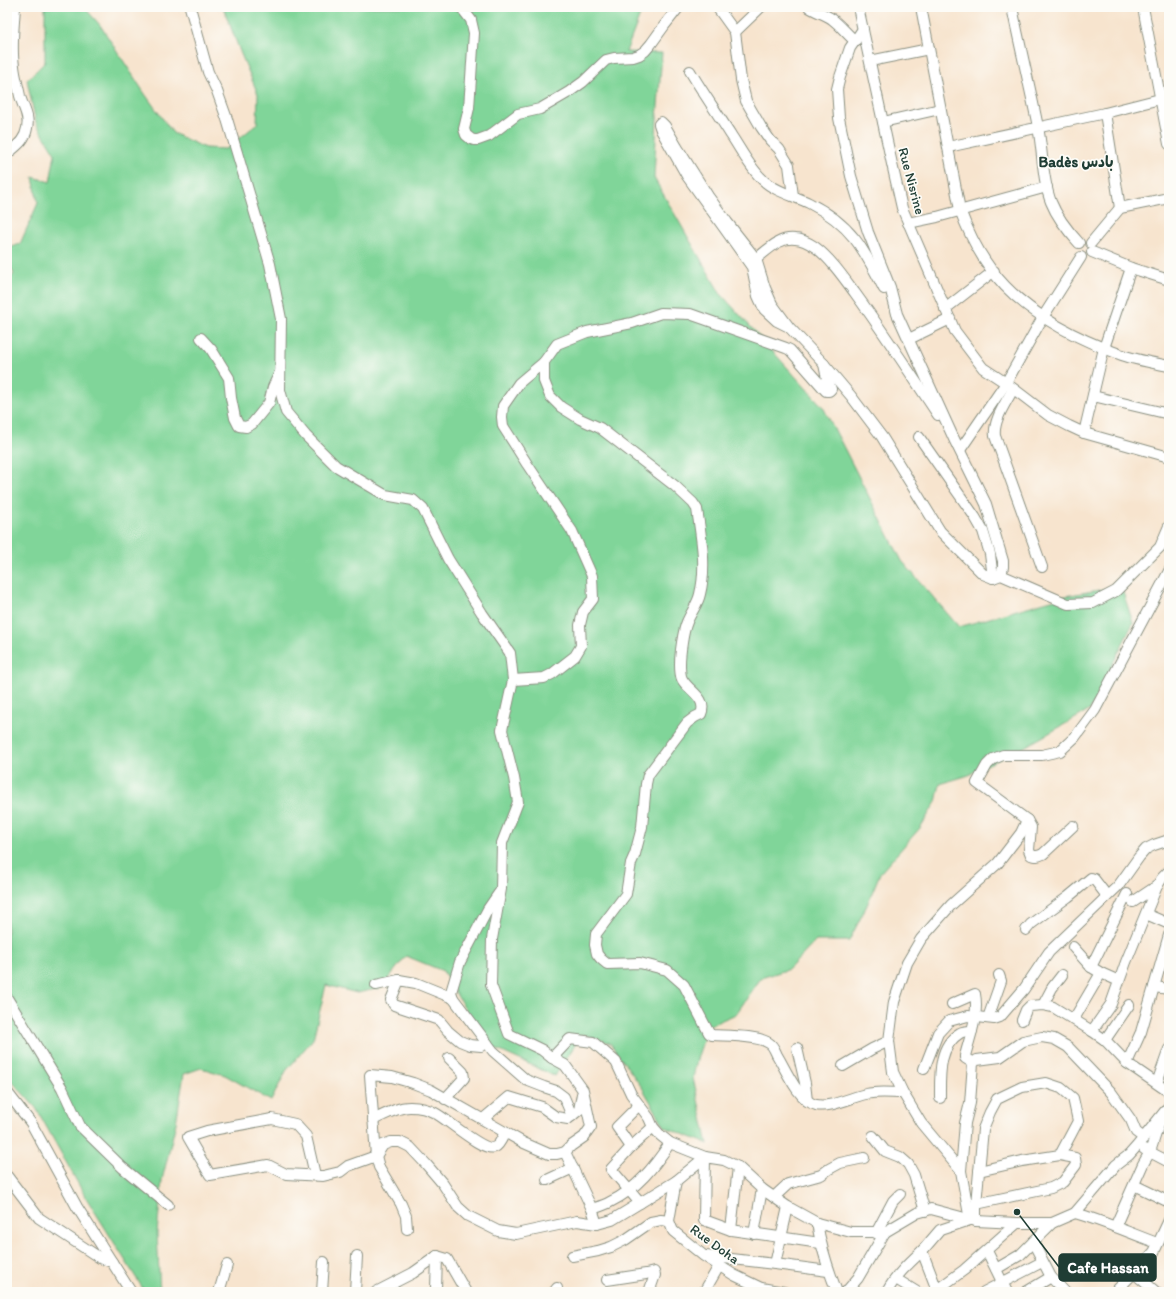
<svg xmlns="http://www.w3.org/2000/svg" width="1176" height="1299" font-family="Itim,'Playpen Sans Arabic',sans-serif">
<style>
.green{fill:#80d599;stroke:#508966}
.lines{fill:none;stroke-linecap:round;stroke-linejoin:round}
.minor-casing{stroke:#8b9081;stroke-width:12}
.minor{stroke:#fff;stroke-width:10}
.labels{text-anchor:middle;stroke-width:3.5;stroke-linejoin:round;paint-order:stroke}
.street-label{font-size:14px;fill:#1f3d34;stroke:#fdfcf7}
.neighbourhood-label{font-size:15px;font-weight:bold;fill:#1f3d34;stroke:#fdfcf7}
.leader{fill:none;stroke:#1f3d34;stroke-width:1.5}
.callout-dot{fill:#1f3d34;stroke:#fdfcf7;stroke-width:1.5}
.callout{fill:#1f3d34;stroke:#1f3d34;stroke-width:1.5}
.callout-label{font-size:15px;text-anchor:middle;font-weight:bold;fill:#fff}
</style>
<rect width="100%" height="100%" fill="#fdfcf7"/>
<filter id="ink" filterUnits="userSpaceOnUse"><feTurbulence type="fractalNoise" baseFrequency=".025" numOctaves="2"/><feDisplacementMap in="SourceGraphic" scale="8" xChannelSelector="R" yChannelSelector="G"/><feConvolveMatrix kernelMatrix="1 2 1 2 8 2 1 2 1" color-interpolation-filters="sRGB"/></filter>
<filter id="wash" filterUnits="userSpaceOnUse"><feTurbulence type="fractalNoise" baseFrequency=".012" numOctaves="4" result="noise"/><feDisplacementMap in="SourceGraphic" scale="16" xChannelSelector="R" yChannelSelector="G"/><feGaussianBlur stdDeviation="0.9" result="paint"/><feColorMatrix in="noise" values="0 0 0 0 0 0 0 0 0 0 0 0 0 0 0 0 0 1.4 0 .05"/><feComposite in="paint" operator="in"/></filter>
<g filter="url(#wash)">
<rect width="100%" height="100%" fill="#f7e4ce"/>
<polygon class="green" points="45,7 84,7 100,25 145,94 173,133 205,148 226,149 257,124 258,94 241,54 223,7 643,7 626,52 662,53 657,119 654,178 720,293 823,407 902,561 959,627 1065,596 1121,586 1133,623 1090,710 1019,750 978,769 969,775 940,784 936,802 920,828 880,873 867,905 849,941 816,941 789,969 761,978 736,1014 708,1026 697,1059 693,1078 708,1144 665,1127 643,1089 610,1043 582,1034 555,1076 485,1044 443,971 406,956 381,988 357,993 326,985 313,1039 286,1071 271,1101 225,1075 201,1068 184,1074 176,1123 162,1180 157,1233 160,1292 145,1292 85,1196 36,1108 7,1076 7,282 14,274 7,259 7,249 20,244 38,203 33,177 50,182 55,154 36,123 27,80 45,62"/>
</g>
<g filter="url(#ink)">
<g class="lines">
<g class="minor-casing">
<g id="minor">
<polyline points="190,7 208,72 217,91 227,119 270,264 281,319 280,390 286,412 306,436 336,466 385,495 413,500 423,509 448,559 482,613 510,653 513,680 502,730 514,778 518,802 502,843 501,889 492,939 491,985 509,1034 542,1050 552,1058 565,1065 583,1090 591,1127 584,1137 571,1146 565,1152 557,1154 549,1154 524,1143 431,1090 413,1083 392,1077 370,1075 376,1156 379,1167 401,1204 406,1216 407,1229"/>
<polyline points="461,7 471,20 474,33 469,108 464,129 466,135 471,139 474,140 478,140 489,136 518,114 540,109 569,92 583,82 606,60 614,58 633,57 639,55 645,51 651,44 664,26 679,7"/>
<polyline points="717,7 735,32 741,80 746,101 761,127 770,140 779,149 789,165 793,196"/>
<path d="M809,7c7,5 16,7 23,12 8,6 15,15 23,22"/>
<polyline points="858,7 892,164 902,208 955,331 983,368 1006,383 1048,415 1069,426 1084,433 1169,457"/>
<path d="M921,7l39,203c10,27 25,55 45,76 31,32 75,54 117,69 15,5 31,8 47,11"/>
<path d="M1012,7c8,40 18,80 26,120 5,25 4,52 13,75 6,15 17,29 28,41"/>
<polyline points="1143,7 1169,144"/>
<polyline points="863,29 850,48 840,77 837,89 839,118 851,176 868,232 890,287 897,314 954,439 986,504 1003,561 1003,567 1001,575"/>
<polyline points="735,32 761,7"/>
<polyline points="870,61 929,49"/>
<path d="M690,71c13,22 28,43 41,64 10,15 19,33 32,45 11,11 32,16 46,23 42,21 55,46 75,86"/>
<polyline points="1105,113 1120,208"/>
<polyline points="883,122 940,109"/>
<polyline points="948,147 1105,113 1160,99"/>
<path d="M7,154c9,-8 18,-13 20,-26 3,-11 -4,-21 -7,-32 -2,-10 -5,-20 -6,-30 -3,-20 0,-40 1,-59"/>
<polyline points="908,223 937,217 1047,187"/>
<polyline points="1091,243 1120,208 1169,198"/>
<polyline points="1092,252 1131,268 1169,280"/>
<path d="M756,259c12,-9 23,-22 39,-20 7,0 14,4 20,8 15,11 29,31 40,46 29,40 56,81 83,122"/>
<polyline points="945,309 994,271"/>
<polyline points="789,327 777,321 764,309 758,296 752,267 687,176 661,130 659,124 661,122 665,126 677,147 708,196 727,222 756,259 765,288 772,304 789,327 824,364 851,396 882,437 940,531 983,574 993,578 1001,575 1068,604 1093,603 1116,591 1160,547 1169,526"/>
<polyline points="201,338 211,349 229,378 231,398 235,418 239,426 246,427 252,424 269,403 273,387 279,374"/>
<polyline points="909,339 950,319"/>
<path d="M824,364l3,15 4,10 -2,2h-3l-36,-41 -4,-2 -96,-34 -29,-1 -29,10 -45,9 -30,12 -13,18v19l6,15 11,11 19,12 20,9 75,58 18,17 4,6c4,28 10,57 3,85 -2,10 -9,18 -13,28 -4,9 -7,32 -7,42 0,4 0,11 2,15 6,12 26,19 19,35l-6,3 -8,6 -39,52 -2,9 -4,43 -7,27 -4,9 -5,31 -30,40 -1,11 2,9 4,5 6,5 33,-1 27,7 17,15 25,48 3,2c14,1 45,0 57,8 4,2 6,8 8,12 9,15 21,45 39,50 15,3 36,-8 50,-11 13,-3 25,-1 37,-1"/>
<path d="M1013,389c-7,14 -20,31 -18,47l47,131"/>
<polyline points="1093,396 1169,414"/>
<polyline points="1084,433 1104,348 1131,268"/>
<polyline points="919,437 975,517 983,531 990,554 993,578"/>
<polyline points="960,450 1006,383 1043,317 1081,257"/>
<polyline points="513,680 544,678 552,674 575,656 581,646 580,625 583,612 593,599 592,576 572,531 527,464 503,426 502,417 503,406 519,383 544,362"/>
<path d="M1027,820l4,7 -2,23 2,5c5,2 7,1 12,-1l30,-28"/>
<polyline points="499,893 488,909 460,962 451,992 453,998 493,1051 526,1080 544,1087 556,1091 564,1097 572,1116"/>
<polyline points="1133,902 1157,886 1162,878 1169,871"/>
<polyline points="1146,914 1169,924"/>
<polyline points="1026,930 1031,924 1068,897 1091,878 1094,879 1107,896"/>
<polyline points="1073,947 1091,967"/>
<polyline points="1101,973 1119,981"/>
<polyline points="399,980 391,1000 394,1005 439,1020 448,1031 460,1041 470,1045 481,1046 487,1043"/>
<polyline points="376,985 399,980 416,983 453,998"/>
<polyline points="1154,987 1169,989"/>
<polyline points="7,998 62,1088 80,1126 123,1168 168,1205"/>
<path d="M952,1004l23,-10c4,21 -5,42 -10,62v2l8,5"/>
<polyline points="1043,1005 1052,988 1062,975"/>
<polyline points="988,1018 1001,981 999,975"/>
<polyline points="1074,1019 1101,973 1091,967 1127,894"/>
<polyline points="1022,1020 1026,1010 1030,1006 1043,1005 1053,1007 1092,1031 1105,1040 1127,1063 1169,1092"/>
<polyline points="1092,1031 1111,1004 1126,962 1157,886"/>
<polyline points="1105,1040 1129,1005"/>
<polyline points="797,1048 805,1083 807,1101"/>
<polyline points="552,1058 570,1039 593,1042 616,1062 631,1094 649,1118 653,1127 660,1135 670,1143 705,1157 724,1160 738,1167 762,1189 788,1207 817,1223 851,1232 885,1232 917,1213 931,1209 976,1221 1017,1223 1052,1223"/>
<polyline points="1127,1063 1141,1032 1169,935"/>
<polyline points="843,1066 872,1049 889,1041"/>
<polyline points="924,1069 938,1033 949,1021 968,1016 994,1019 1000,1017 1024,989 1049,952 1119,885 1139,857 1146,849 1154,845 1169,840"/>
<polyline points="1157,1083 1169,1049"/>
<polyline points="7,1092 31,1123 77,1207 131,1292"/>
<path d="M940,1098c0,-22 -2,-52 20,-65 3,-2 8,-2 12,-2"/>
<polyline points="445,1099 464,1078 463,1072 449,1058"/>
<polyline points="483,1119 509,1097 542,1107 556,1117 568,1119 579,1110 582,1094"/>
<path d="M373,1120c11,-5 24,-13 37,-13 8,0 18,2 25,6 11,5 49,40 60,34 5,-2 8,-11 10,-15"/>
<polyline points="873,1136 885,1151 900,1157 908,1164 914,1175 925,1211"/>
<polyline points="631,1147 617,1127 639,1105"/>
<polyline points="1144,1149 1169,1162"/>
<polyline points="565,1152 592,1209 597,1224"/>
<polyline points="705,1157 704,1220 731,1230 820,1243"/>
<polyline points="961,1171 965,1123 970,1103 973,1063 977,1060 1000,1057 1023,1041 1042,1037 1054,1039 1068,1047 1111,1092 1131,1120 1136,1132 1144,1138"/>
<polyline points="315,1175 306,1136 295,1124 272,1119 207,1131 188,1137 210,1175 268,1165 286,1174 323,1176 340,1172 348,1166 376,1156 383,1145 391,1142 400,1142 410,1147 426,1164 443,1184 458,1207 468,1216 498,1231 516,1234 577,1221 597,1224 612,1220 676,1181 705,1157"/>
<polyline points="7,1176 39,1218 100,1258 112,1262"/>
<polyline points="547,1180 573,1168"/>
<polyline points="676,1181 669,1221 673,1231 704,1256 734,1275 761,1288 762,1292"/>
<polyline points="1134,1185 1169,1202"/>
<polyline points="774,1197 788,1184 821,1175 829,1169 840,1163 864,1158"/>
<polyline points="640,1203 611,1169 631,1147 653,1127"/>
<polyline points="976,1204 1051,1188 1063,1182 1076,1165 1075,1158 1060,1155 1022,1161 979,1171"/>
<path d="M592,1209c6,-2 13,-4 18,-7 27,-13 44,-35 60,-59"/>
<path d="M1075,1213c28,8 55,20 82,30"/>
<polyline points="970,1220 961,1171 921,1123 903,1093 893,1072 889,1041 894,1002 907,963 921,939 951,905 998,863 1021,833 1027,820 977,783 987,765 993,759 1003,755 1042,755 1060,751 1075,737 1095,710 1169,571"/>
<polyline points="976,1221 976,1204 983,1129 990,1112 997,1099 1022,1087 1046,1083 1061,1088 1073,1098 1078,1121 1060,1155"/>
<path d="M817,1223c4,24 11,46 20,69"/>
<polyline points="1115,1227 1143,1164 1150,1152 1160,1121"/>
<polyline points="731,1230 738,1167"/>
<polyline points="876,1233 893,1201 900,1194"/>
<polyline points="754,1234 762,1189"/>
<polyline points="1033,1242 1051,1277 1065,1292"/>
<polyline points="987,1251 1007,1292"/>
<polyline points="437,1256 447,1259 466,1292"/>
<polyline points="437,1256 436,1289 437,1292"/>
<polyline points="572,1256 598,1251 611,1247 625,1240 651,1222 661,1220 669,1221"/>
<polyline points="706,1256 775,1264 828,1271"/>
<polyline points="775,1264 788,1207"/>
<polyline points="996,1269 1020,1255 1052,1223 1075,1213 1116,1165 1129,1155 1137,1146 1169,1106"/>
<polyline points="1134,1273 1156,1292"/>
<polyline points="896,1279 917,1292"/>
<polyline points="607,1280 646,1274 654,1272 655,1275 649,1292"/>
<polyline points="761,1288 784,1292"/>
<polyline points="937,1290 922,1251 940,1230 970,1220"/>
<polyline points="219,1292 227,1265"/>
<polyline points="322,1292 324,1262"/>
<polyline points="355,1292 357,1256"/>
<polyline points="376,1292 413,1273 437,1256"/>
<polyline points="554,1292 557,1288"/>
<polyline points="704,1292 719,1266"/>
<polyline points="846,1292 858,1278 885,1232"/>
<path d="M887,1292c8,-16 22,-29 35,-41"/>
<polyline points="934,1292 964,1270 1017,1223"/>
<polyline points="984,1292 1042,1262"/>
<polyline points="1026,1292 1051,1277"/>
<polyline points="1115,1292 1154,1252 1169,1220"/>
</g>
</g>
<use href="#minor" class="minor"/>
</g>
</g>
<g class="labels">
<g class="street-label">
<text transform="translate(912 181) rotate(75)" y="5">Rue Nisrine</text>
<text transform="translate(715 1244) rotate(36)" y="5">Rue Doha</text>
</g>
<g class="neighbourhood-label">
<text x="1076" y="167">Badès بادس</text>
</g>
</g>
<path class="leader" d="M1017 1212L1059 1267"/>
<circle class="callout-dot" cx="1017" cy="1212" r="4"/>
<rect class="callout" x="1059" y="1254" width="97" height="27" rx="4"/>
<g class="callout-label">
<text x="1108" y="1273">Cafe Hassan</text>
</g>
<rect width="1176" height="1299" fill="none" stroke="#fdfcf7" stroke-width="24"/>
</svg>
